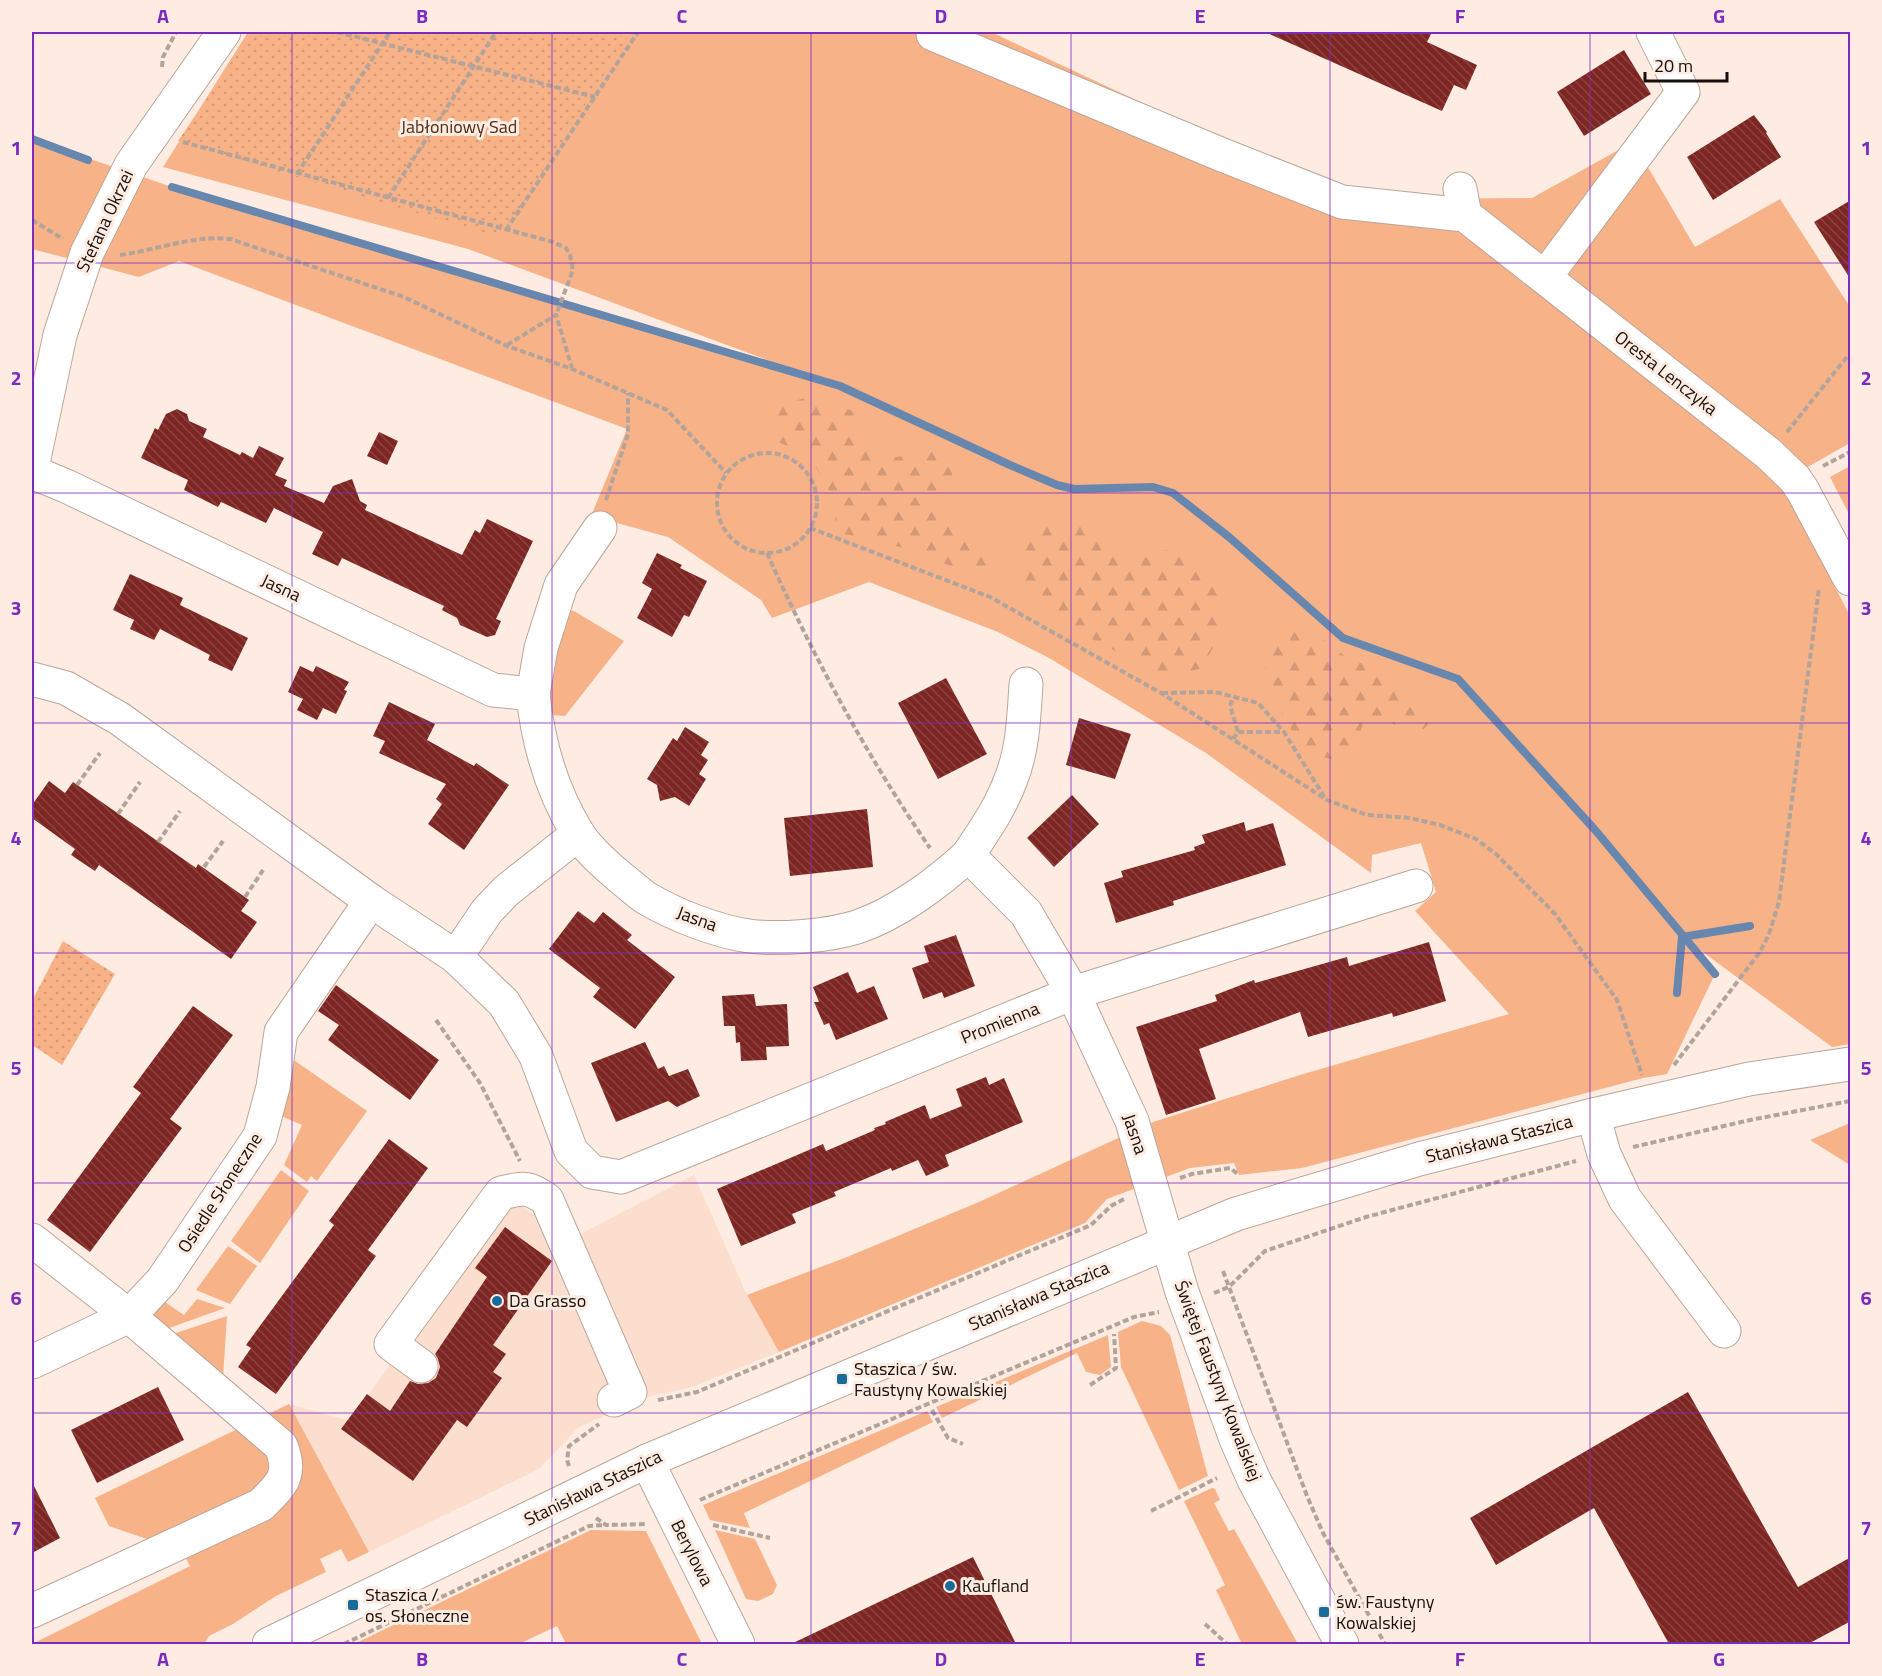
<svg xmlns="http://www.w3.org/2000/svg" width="1882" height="1676" font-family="'Titillium Web',sans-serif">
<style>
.built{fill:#fbdecd}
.grass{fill:#f8b288}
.forest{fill:url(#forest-firs)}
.park{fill:url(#park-dots)}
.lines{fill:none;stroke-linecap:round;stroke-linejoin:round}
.stream{stroke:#6787ae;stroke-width:8}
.building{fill:url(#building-back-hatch)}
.minor-casing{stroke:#baa69a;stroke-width:35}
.path{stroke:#b2a39b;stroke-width:4;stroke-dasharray:6 3;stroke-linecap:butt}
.minor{stroke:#fff;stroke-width:33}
.grid{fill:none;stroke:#7b2cbf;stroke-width:1.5;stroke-opacity:0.55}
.poi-dot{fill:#176c9c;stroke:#feece2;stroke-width:2}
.labels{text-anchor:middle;stroke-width:6;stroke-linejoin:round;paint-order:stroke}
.park-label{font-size:18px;fill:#4f2d16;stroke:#feece2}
.street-label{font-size:18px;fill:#160f0b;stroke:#feece2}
.poi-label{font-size:18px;fill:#160f0b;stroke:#feece2;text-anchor:start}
.neatline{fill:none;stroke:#7b2cbf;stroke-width:2}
.grid-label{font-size:20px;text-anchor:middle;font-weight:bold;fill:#7b2cbf}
</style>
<defs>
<pattern id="forest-firs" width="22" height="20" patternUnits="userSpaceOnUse" patternTransform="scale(1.5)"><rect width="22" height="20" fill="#f8b288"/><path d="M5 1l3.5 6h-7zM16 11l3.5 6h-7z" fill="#d49874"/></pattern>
<pattern id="park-dots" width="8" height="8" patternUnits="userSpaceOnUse" patternTransform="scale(1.5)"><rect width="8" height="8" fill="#f8b288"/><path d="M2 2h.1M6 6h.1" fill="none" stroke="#d49874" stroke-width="1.8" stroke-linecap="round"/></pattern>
<pattern id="building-back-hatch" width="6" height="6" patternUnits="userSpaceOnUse" patternTransform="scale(1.5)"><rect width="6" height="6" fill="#7e2623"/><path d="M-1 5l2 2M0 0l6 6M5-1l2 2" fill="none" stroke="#8a4340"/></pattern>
</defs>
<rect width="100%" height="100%" fill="#feece2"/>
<polygon class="built" points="694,1175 747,1295 779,1352 692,1387 639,1399 578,1428 539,1469 369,1552 289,1404 350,1421 509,1198 571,1239"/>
<g class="grass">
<polygon points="248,32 991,32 1324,188 1410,199 1532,198 1633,142 1695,247 1780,199 1850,307 1850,443 1781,482 1850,616 1850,1044 1832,1047 1685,939 1715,974 1667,1074 1643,1078 1302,1168 1239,1175 1234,1163 1190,1168 1107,1199 1085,1223 779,1352 747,1295 847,1257 979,1202 1153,1122 1300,1075 1509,1014 1415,911 1436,892 1421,843 1372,855 1371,873 1206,753 1049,658 998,632 869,582 772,618 761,600 668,537 591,516 627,429 179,261 139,277 32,249 32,139 172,187 827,382 468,249 163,167"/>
<polygon points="1850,466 1850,516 1830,477"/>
<polygon points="566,610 574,611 624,641 565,716 552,715 551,676"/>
<polygon points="288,1056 367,1111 317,1181 311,1176 307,1182 284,1165 302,1125 281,1116"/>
<polygon points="1850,1123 1850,1165 1810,1140"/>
<polygon points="281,1170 309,1191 260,1263 231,1241"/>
<polygon points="228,1246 257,1266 230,1304 196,1290"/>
<polygon points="197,1299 225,1308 158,1332 152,1314 162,1300 184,1315"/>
<polygon points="227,1316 223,1378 170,1335"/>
<polygon points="1142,1321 1161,1326 1170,1335 1208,1476 1179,1490 1121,1367 1118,1332"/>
<polygon points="1108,1335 1111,1367 1100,1375 1086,1372 1077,1353 942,1418 936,1407"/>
<polygon points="289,1404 369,1552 348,1562 341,1549 320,1559 326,1572 276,1596 233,1624 209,1636 204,1644 32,1644 190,1566 182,1551 109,1526 95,1498"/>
<polygon points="927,1411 933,1422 744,1513 750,1528 710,1520 703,1505"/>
<polygon points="1212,1488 1215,1489 1220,1500 1214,1503 1229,1531 1234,1529 1298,1644 1242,1644 1216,1590 1225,1585 1184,1501"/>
<polygon points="591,1530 646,1531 702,1644 566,1644 557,1626 519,1644 354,1644"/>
<polygon points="715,1530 755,1539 777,1585 773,1594 758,1601 746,1599"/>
</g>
<g class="forest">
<polygon points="807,397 857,412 859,428 876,447 889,458 903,456 924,448 944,452 957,470 940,486 944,520 957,538 987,554 988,568 963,572 917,551 836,532 835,506 824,480 807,454 780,443 767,419 780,406"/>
<polygon points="1041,521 1085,523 1110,556 1132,558 1171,549 1205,574 1223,605 1218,638 1202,668 1168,678 1045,615 1022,589 1018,548"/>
<polygon points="1292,626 1318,636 1349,659 1383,671 1410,692 1435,716 1424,729 1402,728 1380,718 1363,723 1357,746 1332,759 1311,755 1285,722 1261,657 1268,633"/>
</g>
<g class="park">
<polygon points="252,32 631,32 506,230 490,235 178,141"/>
<polygon points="63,941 115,974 62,1065 32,1045 32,1001"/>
</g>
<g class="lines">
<g class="stream">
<polyline points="32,139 88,160"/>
<polyline points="172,187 840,386 1010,465 1057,485 1074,489 1153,487 1173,493 1229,537 1343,638 1458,679 1596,831 1715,974"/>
<polyline points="1677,993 1682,937 1750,926"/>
</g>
</g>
<g class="building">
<polygon points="1265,32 1432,32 1427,42 1477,65 1466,90 1454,85 1442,111"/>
<polygon points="1624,50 1651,94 1584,136 1557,92"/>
<polygon points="1754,115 1767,132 1766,133 1781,157 1713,200 1687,157"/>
<polygon points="1851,200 1851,280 1814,222"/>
<polygon points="177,409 187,414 189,421 207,429 203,437 240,455 242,452 253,458 259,446 284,458 275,475 287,480 284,486 324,503 333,486 352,479 360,501 367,505 365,510 462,555 475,530 480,533 487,519 533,541 496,619 501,621 495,635 487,637 460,625 457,618 442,610 444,606 342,558 338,566 312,554 323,532 274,508 266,523 221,502 218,507 184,490 188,480 141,458 155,428 158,430 166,414"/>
<polygon points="379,432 398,441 387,465 367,456"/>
<polygon points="657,553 682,565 680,568 707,581 689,617 684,615 672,637 637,618 652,589 642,583"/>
<polygon points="130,574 183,598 180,605 248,638 232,671 208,660 210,655 160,629 154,640 130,629 134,620 113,610"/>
<polygon points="300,666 313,672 316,666 349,682 344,690 347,691 336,714 323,708 317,720 297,710 303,699 288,692"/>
<polygon points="946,678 987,754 938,779 898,703"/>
<polygon points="389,702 435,724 427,740 474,766 476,763 509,785 464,850 428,824 442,804 436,799 446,784 379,753 385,741 373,736"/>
<polygon points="1079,718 1131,734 1115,779 1066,765"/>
<polygon points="685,727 709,742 701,755 708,760 699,774 706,779 689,806 675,797 660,801 657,785 647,779 673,738 677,741"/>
<polygon points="49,781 65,793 73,782 196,868 198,864 249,900 241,911 257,922 231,959 99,865 95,871 71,855 75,849 32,818 32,805"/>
<polygon points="1072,795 1099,824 1054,867 1027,838"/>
<polygon points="867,809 873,867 790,876 784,818"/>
<polygon points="1244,822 1246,831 1273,823 1286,865 1173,901 1174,905 1116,923 1104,883 1123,877 1121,871 1195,850 1194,847 1205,843 1202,835"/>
<polygon points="578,911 594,923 603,912 632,935 627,940 675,977 635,1029 593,997 600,988 549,949"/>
<polygon points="956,935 975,986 944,998 942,992 923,999 912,968 929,962 924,946"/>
<polygon points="1429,942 1446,1001 1393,1017 1392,1013 1308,1037 1300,1012 1199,1049 1216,1099 1166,1115 1136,1027 1217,1001 1215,995 1254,980 1255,983 1347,957 1349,966"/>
<polygon points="848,972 857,993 874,986 888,1019 836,1040 829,1023 824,1025 814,1002 819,1002 813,987"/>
<polygon points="336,985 439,1060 410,1100 328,1040 339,1025 318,1011"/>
<polygon points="754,994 756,1006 787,1004 789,1046 766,1047 767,1060 741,1061 740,1042 736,1043 735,1026 724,1026 722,996"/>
<polygon points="193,1006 233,1035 170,1119 182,1128 90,1252 47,1220 141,1093 133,1087"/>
<polygon points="645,1042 658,1069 664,1066 669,1076 688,1069 700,1096 677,1107 668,1101 616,1122 591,1063"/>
<polygon points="986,1077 989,1085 1004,1078 1023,1122 945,1155 949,1166 926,1176 918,1160 892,1171 891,1168 834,1192 836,1196 792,1214 796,1223 741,1246 717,1189 823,1144 826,1151 875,1130 874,1128 886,1124 885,1122 925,1105 930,1119 962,1106 956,1089"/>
<polygon points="389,1139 428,1168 368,1250 376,1256 276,1394 238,1367 251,1348 246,1345 334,1225 329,1221"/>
<polygon points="505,1227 552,1261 493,1345 506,1354 493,1372 502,1378 467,1427 457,1420 413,1481 341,1429 367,1394 390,1411 410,1381 418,1384 428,1383 436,1378 440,1367 438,1359 435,1354 487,1277 475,1268"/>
<polygon points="158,1387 184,1440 97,1483 71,1430"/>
<polygon points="1688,1392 1798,1587 1851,1557 1851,1621 1808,1644 1669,1644 1594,1508 1496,1565 1470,1518"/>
<polygon points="32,1482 60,1538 32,1553"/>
<polygon points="973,1557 1016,1644 791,1644"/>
</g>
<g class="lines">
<g class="minor-casing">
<g id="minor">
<polyline points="933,34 1220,154 1342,202 1465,215"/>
<polyline points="1460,189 1465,215 1769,454 1795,479 1803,491 1850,579"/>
<polyline points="1545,277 1683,92 1653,32"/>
<polyline points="32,468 60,335 87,253 131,165 224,32"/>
<path d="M32,472l34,14 427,204 40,4c5,50 18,95 44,138 10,17 29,33 44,46 8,6 16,14 25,20 29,17 69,33 103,38 30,4 79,0 108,-9 39,-13 81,-44 111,-72l58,58 47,80 59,128 50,171 54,147 18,41 88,164"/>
<polyline points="32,679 66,688 120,719 371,901 456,957 504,1003 536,1056 571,1151 592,1172 621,1177 1073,993 1416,886"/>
<polyline points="533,694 541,648 561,585 600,528"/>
<path d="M968,855c16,-24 33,-48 43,-76 12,-30 13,-63 15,-95"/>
<polyline points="456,957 487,911 506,891 578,834"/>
<polyline points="1593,1115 1604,1154 1625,1199 1724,1331"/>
<path d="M32,1240l97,76 152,130c12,30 0,39 -20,59l-229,106"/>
<polyline points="32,1362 129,1316 162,1281 260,1136 273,1087 281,1032 371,901"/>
<path d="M421,1366l-30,-22 110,-151c23,-5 27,-7 46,7l83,192 -16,8"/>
<polyline points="647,1461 738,1644"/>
<polyline points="269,1644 647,1461 1236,1214 1419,1159 1593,1115 1749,1079 1850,1064"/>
</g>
</g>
<g class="path">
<polyline points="337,32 595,97"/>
<polyline points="162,67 163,57 176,32"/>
<polyline points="183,142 553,242 566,248 570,255 573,270 556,315"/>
<polyline points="297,174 390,32"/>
<polyline points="388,198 496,32"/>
<polyline points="32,220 63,239"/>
<polyline points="506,230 638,32"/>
<path d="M120,255c37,-5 72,-20 110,-16l174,58 103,49 65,23 95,41 59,63"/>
<polyline points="507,345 556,315 572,368"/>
<polyline points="1787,432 1850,353"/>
<circle cx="767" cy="503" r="50"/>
<polyline points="1823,466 1850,452"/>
<polyline points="606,500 628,434 628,393"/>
<polyline points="810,528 990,597 1161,693 1327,800 1367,815 1410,818 1440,825 1476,839 1497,855 1555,914 1617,1000 1642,1075"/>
<path d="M767,553c46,103 99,202 163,295"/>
<polyline points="1162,693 1215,692 1258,703 1284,732 1325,798"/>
<polyline points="1238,732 1284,732"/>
<polyline points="1233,739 1238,732 1230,706 1233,697"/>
<polyline points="77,785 100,753"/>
<polyline points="118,814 140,782"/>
<polyline points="158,842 180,811"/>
<polyline points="204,867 223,841"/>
<polyline points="245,897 263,870"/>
<polyline points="436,1020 480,1083 520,1161"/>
<polyline points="1674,1065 1760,952 1769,934 1779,902 1819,588"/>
<polyline points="1633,1147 1750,1120 1850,1101"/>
<polyline points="1180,1178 1192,1174 1230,1168 1239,1175"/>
<polyline points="1223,1271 1307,1496 1323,1533 1385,1644"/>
<polyline points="1214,1293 1229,1287 1265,1251 1366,1217 1576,1161"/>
<polyline points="1090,1385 1116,1368 1114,1334"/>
<polyline points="658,1400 697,1392 1091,1225 1111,1206 1126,1198"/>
<polyline points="932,1410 948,1438 963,1444"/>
<polyline points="569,1466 567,1460 569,1446 599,1424"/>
<polyline points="700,1500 1134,1317 1159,1312"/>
<polyline points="1151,1511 1217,1478"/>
<polyline points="596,1518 606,1525 646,1524"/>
<polyline points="713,1525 770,1538"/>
<polyline points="1205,1624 1227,1644"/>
<polyline points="344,1644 589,1526 606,1525"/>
</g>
<use href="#minor" class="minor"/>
</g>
<path class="grid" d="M292,32v1612M552,32v1612M811,32v1612M1071,32v1612M1330,32v1612M1590,32v1612M32,263h1818M32,493h1818M32,723h1818M32,953h1818M32,1183h1818M32,1413h1818"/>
<g class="poi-dot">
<circle cx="497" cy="1301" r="6"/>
<rect x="836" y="1373" width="12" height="12" rx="3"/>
<circle cx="950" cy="1586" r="6"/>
<rect x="347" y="1599" width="12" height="12" rx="3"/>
<rect x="1318" y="1606" width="12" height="12" rx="3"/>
</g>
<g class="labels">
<g class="park-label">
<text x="459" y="133">Jabłoniowy Sad</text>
</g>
<g class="street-label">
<text transform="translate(105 221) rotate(-65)" y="6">Stefana Okrzei</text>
<text transform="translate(1666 373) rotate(38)" y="6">Oresta Lenczyka</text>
<text transform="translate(281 588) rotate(25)" y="6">Jasna</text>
<text transform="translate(697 919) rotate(20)" y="6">Jasna</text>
<text transform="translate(1000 1023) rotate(-22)" y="6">Promienna</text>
<text transform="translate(1135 1134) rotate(71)" y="6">Jasna</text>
<text transform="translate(1499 1139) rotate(-14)" y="6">Stanisława Staszica</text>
<text transform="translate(220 1193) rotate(-57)" y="6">Osiedle Słoneczne</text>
<text transform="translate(1039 1296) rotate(-23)" y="6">Stanisława Staszica</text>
<text transform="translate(1218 1381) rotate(69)" y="6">Świętej Faustyny Kowalskiej</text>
<text transform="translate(593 1488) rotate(-26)" y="6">Stanisława Staszica</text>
<text transform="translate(692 1553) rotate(63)" y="6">Berylowa</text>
</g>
<g class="poi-label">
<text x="509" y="1307">Da Grasso</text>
<text x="854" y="1375">Staszica / św.<tspan x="854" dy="21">Faustyny Kowalskiej</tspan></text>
<text x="962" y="1592">Kaufland</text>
<text x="365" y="1601">Staszica /<tspan x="365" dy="21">os. Słoneczne</tspan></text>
<text x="1336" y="1608">św. Faustyny<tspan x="1336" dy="21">Kowalskiej</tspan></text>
</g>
</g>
<rect width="1882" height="1676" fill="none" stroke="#feece2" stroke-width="66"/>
<path d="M1645 72v9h82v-9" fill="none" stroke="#160f0b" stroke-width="3"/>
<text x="1654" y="72" font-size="18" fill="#160f0b" stroke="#feece2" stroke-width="4.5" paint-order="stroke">20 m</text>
<rect x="33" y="33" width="1816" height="1610" class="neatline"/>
<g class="grid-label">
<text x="163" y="23">A</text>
<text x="422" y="23">B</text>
<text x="682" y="23">C</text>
<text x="941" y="23">D</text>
<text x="1200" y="23">E</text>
<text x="1460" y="23">F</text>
<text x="1719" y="23">G</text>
<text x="16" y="155">1</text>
<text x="1866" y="155">1</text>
<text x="16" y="385">2</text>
<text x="1866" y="385">2</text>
<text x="16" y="615">3</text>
<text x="1866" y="615">3</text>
<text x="16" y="845">4</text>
<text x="1866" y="845">4</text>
<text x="16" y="1075">5</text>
<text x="1866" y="1075">5</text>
<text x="16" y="1305">6</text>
<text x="1866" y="1305">6</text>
<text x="16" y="1535">7</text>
<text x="1866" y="1535">7</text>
<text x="163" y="1666">A</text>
<text x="422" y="1666">B</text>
<text x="682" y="1666">C</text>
<text x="941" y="1666">D</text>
<text x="1200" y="1666">E</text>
<text x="1460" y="1666">F</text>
<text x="1719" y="1666">G</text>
</g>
</svg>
